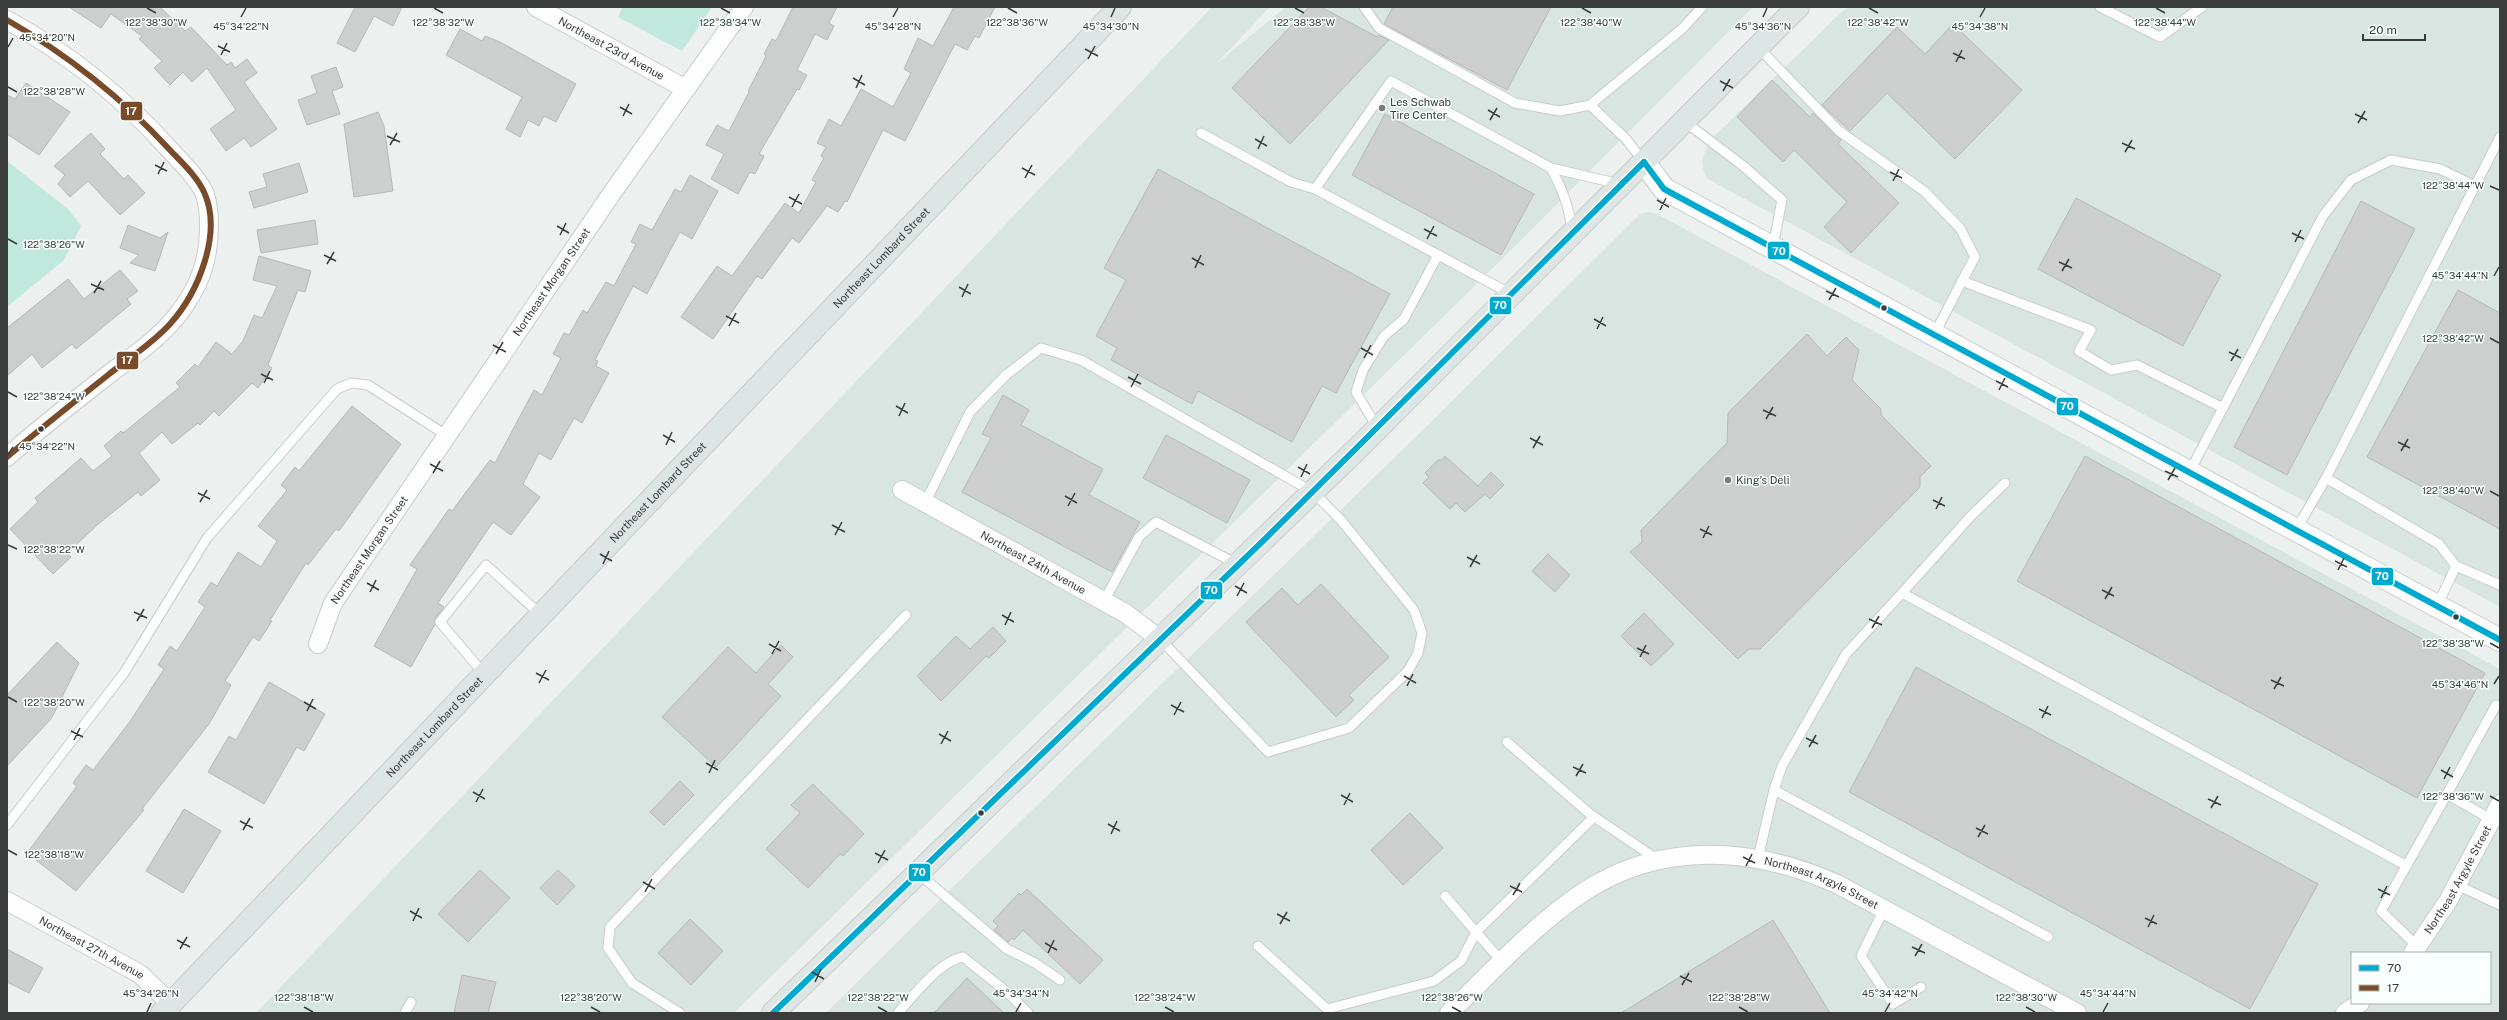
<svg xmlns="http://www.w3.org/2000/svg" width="2507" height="1020" font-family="'Public Sans',sans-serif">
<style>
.built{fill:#d9e5e1;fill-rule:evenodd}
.green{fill:#c1e8dc}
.building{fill:#cccfce;stroke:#b6b9b8}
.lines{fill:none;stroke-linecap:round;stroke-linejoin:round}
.service-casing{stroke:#cacdcb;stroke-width:11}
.minor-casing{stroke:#cacdcb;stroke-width:20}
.tertiary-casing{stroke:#cacdcb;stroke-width:24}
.primary-casing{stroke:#c9cbca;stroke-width:24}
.service{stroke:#fcfdfc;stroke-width:9}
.minor{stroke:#fcfdfc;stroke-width:18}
.tertiary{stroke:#fcfdfc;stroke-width:22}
.primary{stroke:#dde6e4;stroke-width:22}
.bus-1-casing{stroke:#f8fffd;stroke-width:9}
.bus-2-casing{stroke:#f8fffd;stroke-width:9}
.bus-1{stroke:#00a9ce;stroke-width:6}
.bus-2{stroke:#7a4b2a;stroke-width:6}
.ticks{fill:none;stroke:#3a3d3c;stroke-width:1.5}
.poi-dot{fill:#787c7a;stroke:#f8fffd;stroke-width:1.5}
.bus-dot{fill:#3a3d3c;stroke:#f8fffd;stroke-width:1.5}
.labels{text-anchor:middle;stroke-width:3;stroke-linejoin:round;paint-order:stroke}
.street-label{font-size:11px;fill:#3a3d3c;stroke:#f8fffd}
.poi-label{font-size:11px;fill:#3a3d3c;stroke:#f8fffd;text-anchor:start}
.ticks-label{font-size:10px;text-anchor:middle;fill:#3a3d3c;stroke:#f8fffd;stroke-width:3;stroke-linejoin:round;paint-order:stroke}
.line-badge{stroke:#f8fffd;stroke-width:1.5}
.badge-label{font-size:11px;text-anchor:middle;font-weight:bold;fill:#fff}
</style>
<rect width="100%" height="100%" fill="#ecf0ee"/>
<g class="built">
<polygon points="1212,7 1270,7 1215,65 1286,7 1753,7 1502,259 734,1013 256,1013"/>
<polygon points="1847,7 2500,7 2500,607 1708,179 1703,169 1702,160 1710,140"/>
<path d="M1649,212l6,1 845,456v344h-1674l124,-123 480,-467 205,-204 5,-5zM2352,953h138v50h-138z"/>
</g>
<g class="green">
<polygon points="623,7 712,7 682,51 618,17"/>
<polygon points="7,161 68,209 81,226 64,260 7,307"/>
</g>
<g class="building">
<polygon points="69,7 160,7 185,31 191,27 227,65 231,62 235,68 247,59 257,73 244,82 277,129 251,147 244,138 226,151 210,129 236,110 207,68 192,82 183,72 170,85 154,68 162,61 139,39 142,36 111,14 101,28"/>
<polygon points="355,7 402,7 393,26 374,16 355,52 337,43"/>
<polygon points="793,7 837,7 829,23 834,26 827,40 815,34 797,70 807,75 799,90 797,89 759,154 764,156 755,174 750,172 738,194 711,179 724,154 706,145 717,125 729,131 749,92 748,91 766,56 764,54 772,39 776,41"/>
<polygon points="954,7 995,7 979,38 975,36 967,50 955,44 905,141 883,130 847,202 845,201 838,212 827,206 799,243 792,238 762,279 757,276 713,339 681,317 717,266 732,276 785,203 799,213 816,182 812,180 824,158 821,156 826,147 817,143 829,119 841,126 861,89 893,107 911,73 904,69 918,38 933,46"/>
<polygon points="1309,7 1321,7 1377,37 1378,35 1389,40 1290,144 1232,88"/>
<polygon points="1393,7 1551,7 1507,90 1384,24"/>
<polygon points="1953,24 2022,90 1955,159 1887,93 1850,131 1822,105 1897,27 1925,54"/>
<polygon points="460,29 482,41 485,36 500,42 576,84 556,122 544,116 539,126 528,120 520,137 506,129 522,97 446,55"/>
<polygon points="336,67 343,87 332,91 340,114 307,125 298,100 317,93 311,76"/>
<polygon points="1772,80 1810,117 1813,113 1841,140 1838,144 1899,203 1851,253 1824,227 1847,202 1794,150 1783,162 1737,117"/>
<polygon points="26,83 70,112 39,155 7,134 7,95 15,99"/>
<polygon points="378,112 384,126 393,191 354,197 344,124"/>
<polygon points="1385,114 1534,194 1501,255 1352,175"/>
<polygon points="91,133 105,149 100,154 124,179 128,175 145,193 120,215 88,181 70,197 58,184 65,175 54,166"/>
<polygon points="299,163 308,192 254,208 249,192 267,187 263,174"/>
<polygon points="1158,169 1390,294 1336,393 1322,386 1292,442 1198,391 1192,404 1111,360 1117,348 1096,336 1126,280 1104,268"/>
<polygon points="690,175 718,191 692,239 680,232 647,294 633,286 595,360 598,361 596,366 609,373 582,423 574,418 551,460 539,453 523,484 540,497 511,535 493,522 438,603 444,607 435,619 435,624 411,667 374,646 417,569 410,565 449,509 452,511 490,460 495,463 534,390 542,395 561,358 553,354 564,333 569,335 583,310 587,313 606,282 614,286 636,244 631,242 640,224 652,230 675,189 681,192"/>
<polygon points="2076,198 2221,275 2183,346 2038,269"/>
<polygon points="2361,201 2415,229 2287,475 2234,447"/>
<polygon points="315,220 318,244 261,253 257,230"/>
<polygon points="128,225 160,238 168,232 155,271 130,263 139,255 120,248"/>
<polygon points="259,256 311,271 305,292 298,290 268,365 272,368 258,388 252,383 219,416 214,411 200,425 198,423 172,444 162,432 139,453 160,480 141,496 138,492 97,525 68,553 71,557 53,574 10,529 38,502 35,498 81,458 93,471 112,456 104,446 121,431 123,433 180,387 176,383 195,364 198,367 216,342 232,354 243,341 254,315 262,318 277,286 253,280"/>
<polygon points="120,270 138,291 127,299 131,304 76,349 72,344 42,368 32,354 7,376 7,328 68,279 84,299"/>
<polygon points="2458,290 2500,313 2500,529 2367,457"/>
<polygon points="1807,334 1827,356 1846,337 1859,350 1852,380 1881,409 1881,415 1931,466 1920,477 1920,487 1760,649 1749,649 1738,659 1630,552 1642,542 1641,530 1727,443 1728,413"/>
<polygon points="1003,395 1029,410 1021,425 1103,469 1089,495 1140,522 1112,572 962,492 991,438 982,434"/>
<polygon points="352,406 401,444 339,531 336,529 308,565 306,563 270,620 272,621 259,641 253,637 225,681 231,685 209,724 142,809 144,810 76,891 27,853 77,786 73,783 86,765 93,770 131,720 164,669 158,665 170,646 177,651 205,607 198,602 211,582 217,586 238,552 261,567 277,541 258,526 287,490 281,485 295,467 299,471"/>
<polygon points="1166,435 1250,480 1227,523 1143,478"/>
<polygon points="1445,456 1479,487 1478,486 1491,472 1504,485 1490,499 1485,494 1465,512 1456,503 1450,509 1423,483 1429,477 1425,473 1438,460 1442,460"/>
<polygon points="2085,456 2485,673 2417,798 2017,581"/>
<polygon points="1548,554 1570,575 1555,592 1532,571"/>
<polygon points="1321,584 1389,657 1349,695 1354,700 1336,717 1246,622 1282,588 1298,605"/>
<polygon points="1644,613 1674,644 1651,666 1621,636"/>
<polygon points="993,627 1006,641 989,658 986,656 941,701 917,676 956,636 970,649"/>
<polygon points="57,642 79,663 51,719 7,766 7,695"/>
<polygon points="781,645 793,657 768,684 781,696 716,767 662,717 728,647 756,673"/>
<polygon points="1916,667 2318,884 2250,1009 1849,792"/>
<polygon points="269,682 325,714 304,751 297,747 264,804 208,772 229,736 236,740"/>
<polygon points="680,781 694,795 664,825 650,812"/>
<polygon points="813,784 864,834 843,856 840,854 808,888 766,849 800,813 791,805"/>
<polygon points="184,809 221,831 183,893 146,871"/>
<polygon points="1410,813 1443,848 1403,885 1371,850"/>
<polygon points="480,870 510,898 468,942 438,914"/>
<polygon points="558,870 575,886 557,905 540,888"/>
<polygon points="1027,889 1103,960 1080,984 1023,930 1014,940 1012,938 1008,942 994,930 998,926 993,921 1019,893 1021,895"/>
<polygon points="690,919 723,951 691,985 658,953"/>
<polygon points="1773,920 1830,1013 1621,1013"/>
<polygon points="7,949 43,968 29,993 7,982"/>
<polygon points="462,975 496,982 488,1013 454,1013"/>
<polygon points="967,978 1004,1013 934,1013"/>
</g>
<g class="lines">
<g class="service-casing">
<g id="service">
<polyline points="1364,7 1379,28 1515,103 1560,111 1590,105"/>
<polyline points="2100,7 2160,37 2202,7"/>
<polyline points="1758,47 1839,131 1924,191 1960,228 1975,257 1962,281 2091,330 2079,351 2111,370 2137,365 2223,408"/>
<polyline points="1684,121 1742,165 1782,200 1773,247"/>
<polyline points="1201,133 1291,182 1315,189"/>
<polyline points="1644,162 1626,139 1590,105 1683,28 1702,7"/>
<path d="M1551,168c11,21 18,38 21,62"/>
<polyline points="1511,294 1315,189 1391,81 1551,168 1620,184"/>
<polyline points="1934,335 1962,281"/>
<polyline points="1378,429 1356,392 1363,370 1384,336 1404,319 1438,255"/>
<polyline points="2189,473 2323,216 2351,180 2391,160 2440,169 2475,186"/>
<polyline points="2326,478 2500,137"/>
<polyline points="925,503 970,412 1006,375 1041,348 1081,360 1313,492 1340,519 1414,610 1422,633 1418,653 1408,671 1349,728 1268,752 1161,640"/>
<polyline points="2296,530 2326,478 2439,544 2456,566 2437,606"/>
<polyline points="2456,566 2500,585"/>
<polyline points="1902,593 1971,516 2005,483"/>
<polyline points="1104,601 1139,537 1156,522 1237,564"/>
<polyline points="484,674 440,622 486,565 541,615"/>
<polyline points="1507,742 1590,814 1658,860"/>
<polyline points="2492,820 2447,794 2496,705"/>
<polyline points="7,825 124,673 207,538 337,389 351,383 368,385 446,435"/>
<polyline points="1758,858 1774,790"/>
<polyline points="918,873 1007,949 1035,963 1060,980"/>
<polyline points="2457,885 2500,905"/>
<polyline points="1445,896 1502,962"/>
<polyline points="1884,909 1861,956 1893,1004 1921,987"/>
<polyline points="2048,937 1774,790 1782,766 1846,654 1902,593 2407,866"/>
<polyline points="1258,946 1327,1009 1434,981 1461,961 1476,932 1594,817"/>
<polyline points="2418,947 2381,911 2447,794"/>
<polyline points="405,1013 411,1002"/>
<polyline points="680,1013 632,983 608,948 610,927 906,615"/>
<path d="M898,1013c15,-17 43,-53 65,-56l44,35 21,21"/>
</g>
</g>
<g class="minor-casing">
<g id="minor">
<path id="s1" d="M536,7l150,82"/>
<path d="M7,20c62,34 115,76 162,129 12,13 27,27 35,43 4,10 5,23 5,34 0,36 -10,62 -33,91 -17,21 -41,38 -63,54 -36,28 -72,56 -106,86"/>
<path id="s2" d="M902,490l223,123 36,27"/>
<path id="s3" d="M318,644l15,-41 279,-410 132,-186"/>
<path id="s4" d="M7,901l133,73 31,30"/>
<path id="s5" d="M2413,953l35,-52 52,-97"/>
<path id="s6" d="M1449,1013c43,-41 84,-87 133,-120 79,-53 172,-46 255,-9l240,129"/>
<polyline points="2345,1013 2360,1003"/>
</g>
</g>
<g class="tertiary-casing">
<polyline id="tertiary" points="1644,162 1664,189 2500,640"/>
</g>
<g class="primary-casing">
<g id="primary">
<path id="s7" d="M162,1013l958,-1006"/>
<polyline points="773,1013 1357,449 1798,7"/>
</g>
</g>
<use href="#service" class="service"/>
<use href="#minor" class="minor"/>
<use href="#tertiary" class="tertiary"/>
<use href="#primary" class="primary"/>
<g class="bus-1-casing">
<g id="bus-1">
<polyline points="1644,162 1664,189 2500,640"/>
<polyline points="773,1013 1265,539 1644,162"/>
</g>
</g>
<g class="bus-2-casing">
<path id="bus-2" d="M7,20c61,35 114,77 162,129 12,13 27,26 35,43 19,41 -6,101 -34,132 -18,20 -41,34 -62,51 -34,27 -68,54 -101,82"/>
</g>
<use href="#bus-1" class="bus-1"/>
<use href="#bus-2" class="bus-2"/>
</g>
<path class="ticks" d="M147,8l9,5M434,8l9,5M721,8l9,5M1008,8l9,5M1295,8l9,5M1582,8l9,5M1869,8l9,5M2156,8l9,5M241,17l5,-9M893,17l5,-9M1111,17l4,-9M1763,17l4,-9M1980,17l5,-9M218,46l12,6M8,47l5,-9M1085,49l13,7M1953,53l12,6M221,55l6,-12M1088,59l7,-13M1956,62l6,-12M853,78l12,7M1720,81l13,7M8,87l9,5M856,88l6,-13M1723,91l7,-12M620,107l12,7M1488,110l12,7M2355,114l12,6M623,116l6,-12M1490,120l7,-12M2358,123l7,-12M387,136l13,6M1255,139l12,7M2122,143l13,6M390,145l7,-12M1258,149l6,-13M2125,152l7,-12M155,165l12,6M1022,168l13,7M1890,172l12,6M158,174l6,-12M1025,178l7,-13M1893,181l6,-12M2490,186l9,4M789,197l13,7M1657,200l12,7M792,207l7,-13M1660,210l6,-12M557,226l12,7M1424,229l13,7M2292,233l12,6M560,235l6,-12M8,239l9,5M1427,239l7,-13M2295,242l6,-12M324,255l12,6M1192,258l12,7M2059,262l13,6M327,264l7,-12M1195,268l6,-13M2062,271l7,-12M2494,276l5,-9M91,284l13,6M959,287l12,7M1826,291l13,6M94,293l7,-12M962,297l6,-13M1829,300l7,-12M726,316l13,7M1594,319l12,7M729,326l7,-13M1597,329l6,-12M2490,338l9,5M493,345l13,7M1361,348l12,7M2229,352l12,6M496,354l7,-12M1364,358l7,-13M2231,361l7,-12M261,374l12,6M1128,377l13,7M1996,381l12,6M264,383l6,-12M1131,387l7,-13M1999,390l6,-12M8,392l9,5M896,406l12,7M1763,410l13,6M899,416l6,-13M1766,419l7,-12M663,435l12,7M1530,438l13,7M2398,442l12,6M666,445l6,-13M1533,448l7,-12M2401,451l7,-12M8,455l5,-8M430,464l13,7M1298,467l12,7M2165,471l13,6M433,473l7,-12M1301,477l6,-13M2168,480l7,-12M2490,491l9,5M198,493l12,6M1065,496l12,7M1933,500l12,6M200,502l7,-12M1068,506l7,-13M1936,509l6,-12M832,525l13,7M1700,529l12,6M835,535l7,-13M1703,538l6,-12M8,545l9,4M600,554l12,7M1467,557l13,7M2335,561l12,6M603,564l6,-13M1470,567l7,-12M2338,570l6,-12M367,583l12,7M1235,586l12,7M2102,590l12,6M370,592l6,-12M1237,596l7,-13M2105,599l7,-12M134,612l13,6M1002,615l12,7M1869,619l13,6M137,621l7,-12M1005,625l6,-13M1872,628l7,-12M2490,643l9,5M769,644l12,7M1637,648l12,6M772,654l7,-13M1640,657l6,-12M536,673l13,7M1404,676l12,7M2271,680l13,6M539,683l7,-13M2494,684l5,-8M1407,686l6,-12M2274,689l7,-12M8,697l9,5M304,702l12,7M1171,705l13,7M2039,709l12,6M307,711l6,-12M1174,715l7,-13M2042,718l6,-12M71,731l12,6M939,734l12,7M1806,738l12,6M74,740l6,-12M941,744l7,-13M1809,747l7,-12M706,763l12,7M1573,767l13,6M2441,770l12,7M709,773l6,-13M1576,776l7,-12M2444,779l6,-12M473,792l12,7M1341,795l12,7M2490,796l9,5M2208,799l13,6M476,802l7,-13M1344,805l6,-12M2211,808l7,-12M240,821l13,7M1108,824l12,7M1976,828l12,6M243,830l7,-12M1111,834l6,-13M1978,837l7,-12M8,850l9,5M875,853l13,7M1743,857l12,6M878,863l7,-13M1746,866l6,-12M643,882l12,7M1510,886l12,6M2378,889l12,6M645,892l7,-13M1513,895l7,-12M2381,898l6,-12M410,911l12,7M1277,914l13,7M2145,918l12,6M413,921l6,-13M1280,924l7,-12M2148,927l6,-12M177,940l13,7M1045,943l12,7M1912,947l13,6M180,949l7,-12M1048,953l6,-13M1915,956l7,-12M812,972l12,7M1680,976l12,6M815,982l6,-13M1682,985l7,-12M304,1007l9,5M591,1007l9,5M878,1007l9,5M1165,1007l9,5M1452,1007l9,5M1739,1007l9,5M2026,1007l9,5M147,1012l4,-9M1016,1012l5,-9M1885,1012l5,-9M2103,1012l5,-9"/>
<g class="poi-dot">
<circle cx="1382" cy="108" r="4"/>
<circle cx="1728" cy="480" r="4"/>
</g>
<g class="bus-dot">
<circle cx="1884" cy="308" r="3.5"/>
<circle cx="41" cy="429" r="3.5"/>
<circle cx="2456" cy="617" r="3.5"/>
<circle cx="981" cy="813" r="3.5"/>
</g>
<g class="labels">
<g class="street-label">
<text dy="4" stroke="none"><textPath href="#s1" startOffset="86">Northeast 23rd Avenue</textPath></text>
<text dy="4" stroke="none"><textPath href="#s7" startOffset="1043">Northeast Lombard Street</textPath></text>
<text dy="4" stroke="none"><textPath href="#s3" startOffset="432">Northeast Morgan Street</textPath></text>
<text dy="4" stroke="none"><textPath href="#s7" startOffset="719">Northeast Lombard Street</textPath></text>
<text dy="4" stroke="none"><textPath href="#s3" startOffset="108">Northeast Morgan Street</textPath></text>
<text dy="4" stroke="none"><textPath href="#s2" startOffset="150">Northeast 24th Avenue</textPath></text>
<text dy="4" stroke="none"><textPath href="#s7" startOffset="395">Northeast Lombard Street</textPath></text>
<text dy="4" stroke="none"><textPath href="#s5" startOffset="86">Northeast Argyle Street</textPath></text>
<text dy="4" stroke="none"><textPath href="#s6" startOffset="431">Northeast Argyle Street</textPath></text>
<text dy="4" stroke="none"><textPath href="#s4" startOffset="97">Northeast 27th Avenue</textPath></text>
</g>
<g class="poi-label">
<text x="1390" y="106">Les Schwab<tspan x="1390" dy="13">Tire Center</tspan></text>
<text x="1736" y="484">King's Deli</text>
</g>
</g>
<g class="ticks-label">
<text x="1304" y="26">122°38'38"W</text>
<text x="1591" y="26">122°38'40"W</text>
<text x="1878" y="26">122°38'42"W</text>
<text x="2165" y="26">122°38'44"W</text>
<text x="156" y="26">122°38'30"W</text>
<text x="443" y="26">122°38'32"W</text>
<text x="730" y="26">122°38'34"W</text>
<text x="1017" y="26">122°38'36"W</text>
<text x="241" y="30">45°34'22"N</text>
<text x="893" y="30">45°34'28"N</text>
<text x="1111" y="30">45°34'30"N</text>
<text x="1763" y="30">45°34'36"N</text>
<text x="1980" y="30">45°34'38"N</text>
<text x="47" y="41">45°34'20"N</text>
<text x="54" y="95">122°38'28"W</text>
<text x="2453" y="189">122°38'44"W</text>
<text x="54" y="248">122°38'26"W</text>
<text x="2460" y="279">45°34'44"N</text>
<text x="2453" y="342">122°38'42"W</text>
<text x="54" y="400">122°38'24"W</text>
<text x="47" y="450">45°34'22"N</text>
<text x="2453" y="494">122°38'40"W</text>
<text x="54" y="553">122°38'22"W</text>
<text x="2453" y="647">122°38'38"W</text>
<text x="2460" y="688">45°34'46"N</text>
<text x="54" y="706">122°38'20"W</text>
<text x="2453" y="800">122°38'36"W</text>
<text x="54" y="858">122°38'18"W</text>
<text x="151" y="997">45°34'26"N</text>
<text x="1021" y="997">45°34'34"N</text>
<text x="1890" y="997">45°34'42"N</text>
<text x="2108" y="997">45°34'44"N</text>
<text x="304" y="1001">122°38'18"W</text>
<text x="591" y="1001">122°38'20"W</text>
<text x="878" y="1001">122°38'22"W</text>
<text x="1165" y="1001">122°38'24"W</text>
<text x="1452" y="1001">122°38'26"W</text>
<text x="1739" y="1001">122°38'28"W</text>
<text x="2026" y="1001">122°38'30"W</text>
</g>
<g class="line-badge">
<rect x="120" y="101" width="23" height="20" rx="4" fill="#7a4b2a"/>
<rect x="1767" y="241" width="23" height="19" rx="4" fill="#00a9ce"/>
<rect x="1489" y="296" width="23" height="19" rx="4" fill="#00a9ce"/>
<rect x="116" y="351" width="23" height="19" rx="4" fill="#7a4b2a"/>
<rect x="2056" y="397" width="23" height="19" rx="4" fill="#00a9ce"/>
<rect x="2371" y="567" width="23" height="19" rx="4" fill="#00a9ce"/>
<rect x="1200" y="581" width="23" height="19" rx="4" fill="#00a9ce"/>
<rect x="908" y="863" width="23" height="19" rx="4" fill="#00a9ce"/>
</g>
<g class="badge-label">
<text x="131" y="115">17</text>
<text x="1779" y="255">70</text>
<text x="1500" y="309">70</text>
<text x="127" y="364">17</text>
<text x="2067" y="410">70</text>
<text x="2382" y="580">70</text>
<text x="1211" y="594">70</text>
<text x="919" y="876">70</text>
</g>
<rect width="2507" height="1020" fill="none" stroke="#3a3d3c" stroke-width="16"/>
<rect x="2351" y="952" width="140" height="52" fill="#f8fffd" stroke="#acb1b0"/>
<rect x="2359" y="965" width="20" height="6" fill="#00a9ce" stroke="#acb1b0"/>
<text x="2387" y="972" font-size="12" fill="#3a3d3c">70</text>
<rect x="2359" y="985" width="20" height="6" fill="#7a4b2a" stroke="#acb1b0"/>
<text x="2387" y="992" font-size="12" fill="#3a3d3c">17</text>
<path d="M2363 34v6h62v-6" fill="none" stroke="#3a3d3c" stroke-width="2"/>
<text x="2369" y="34" font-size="12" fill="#3a3d3c" stroke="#f8fffd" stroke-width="3" paint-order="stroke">20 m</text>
</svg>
